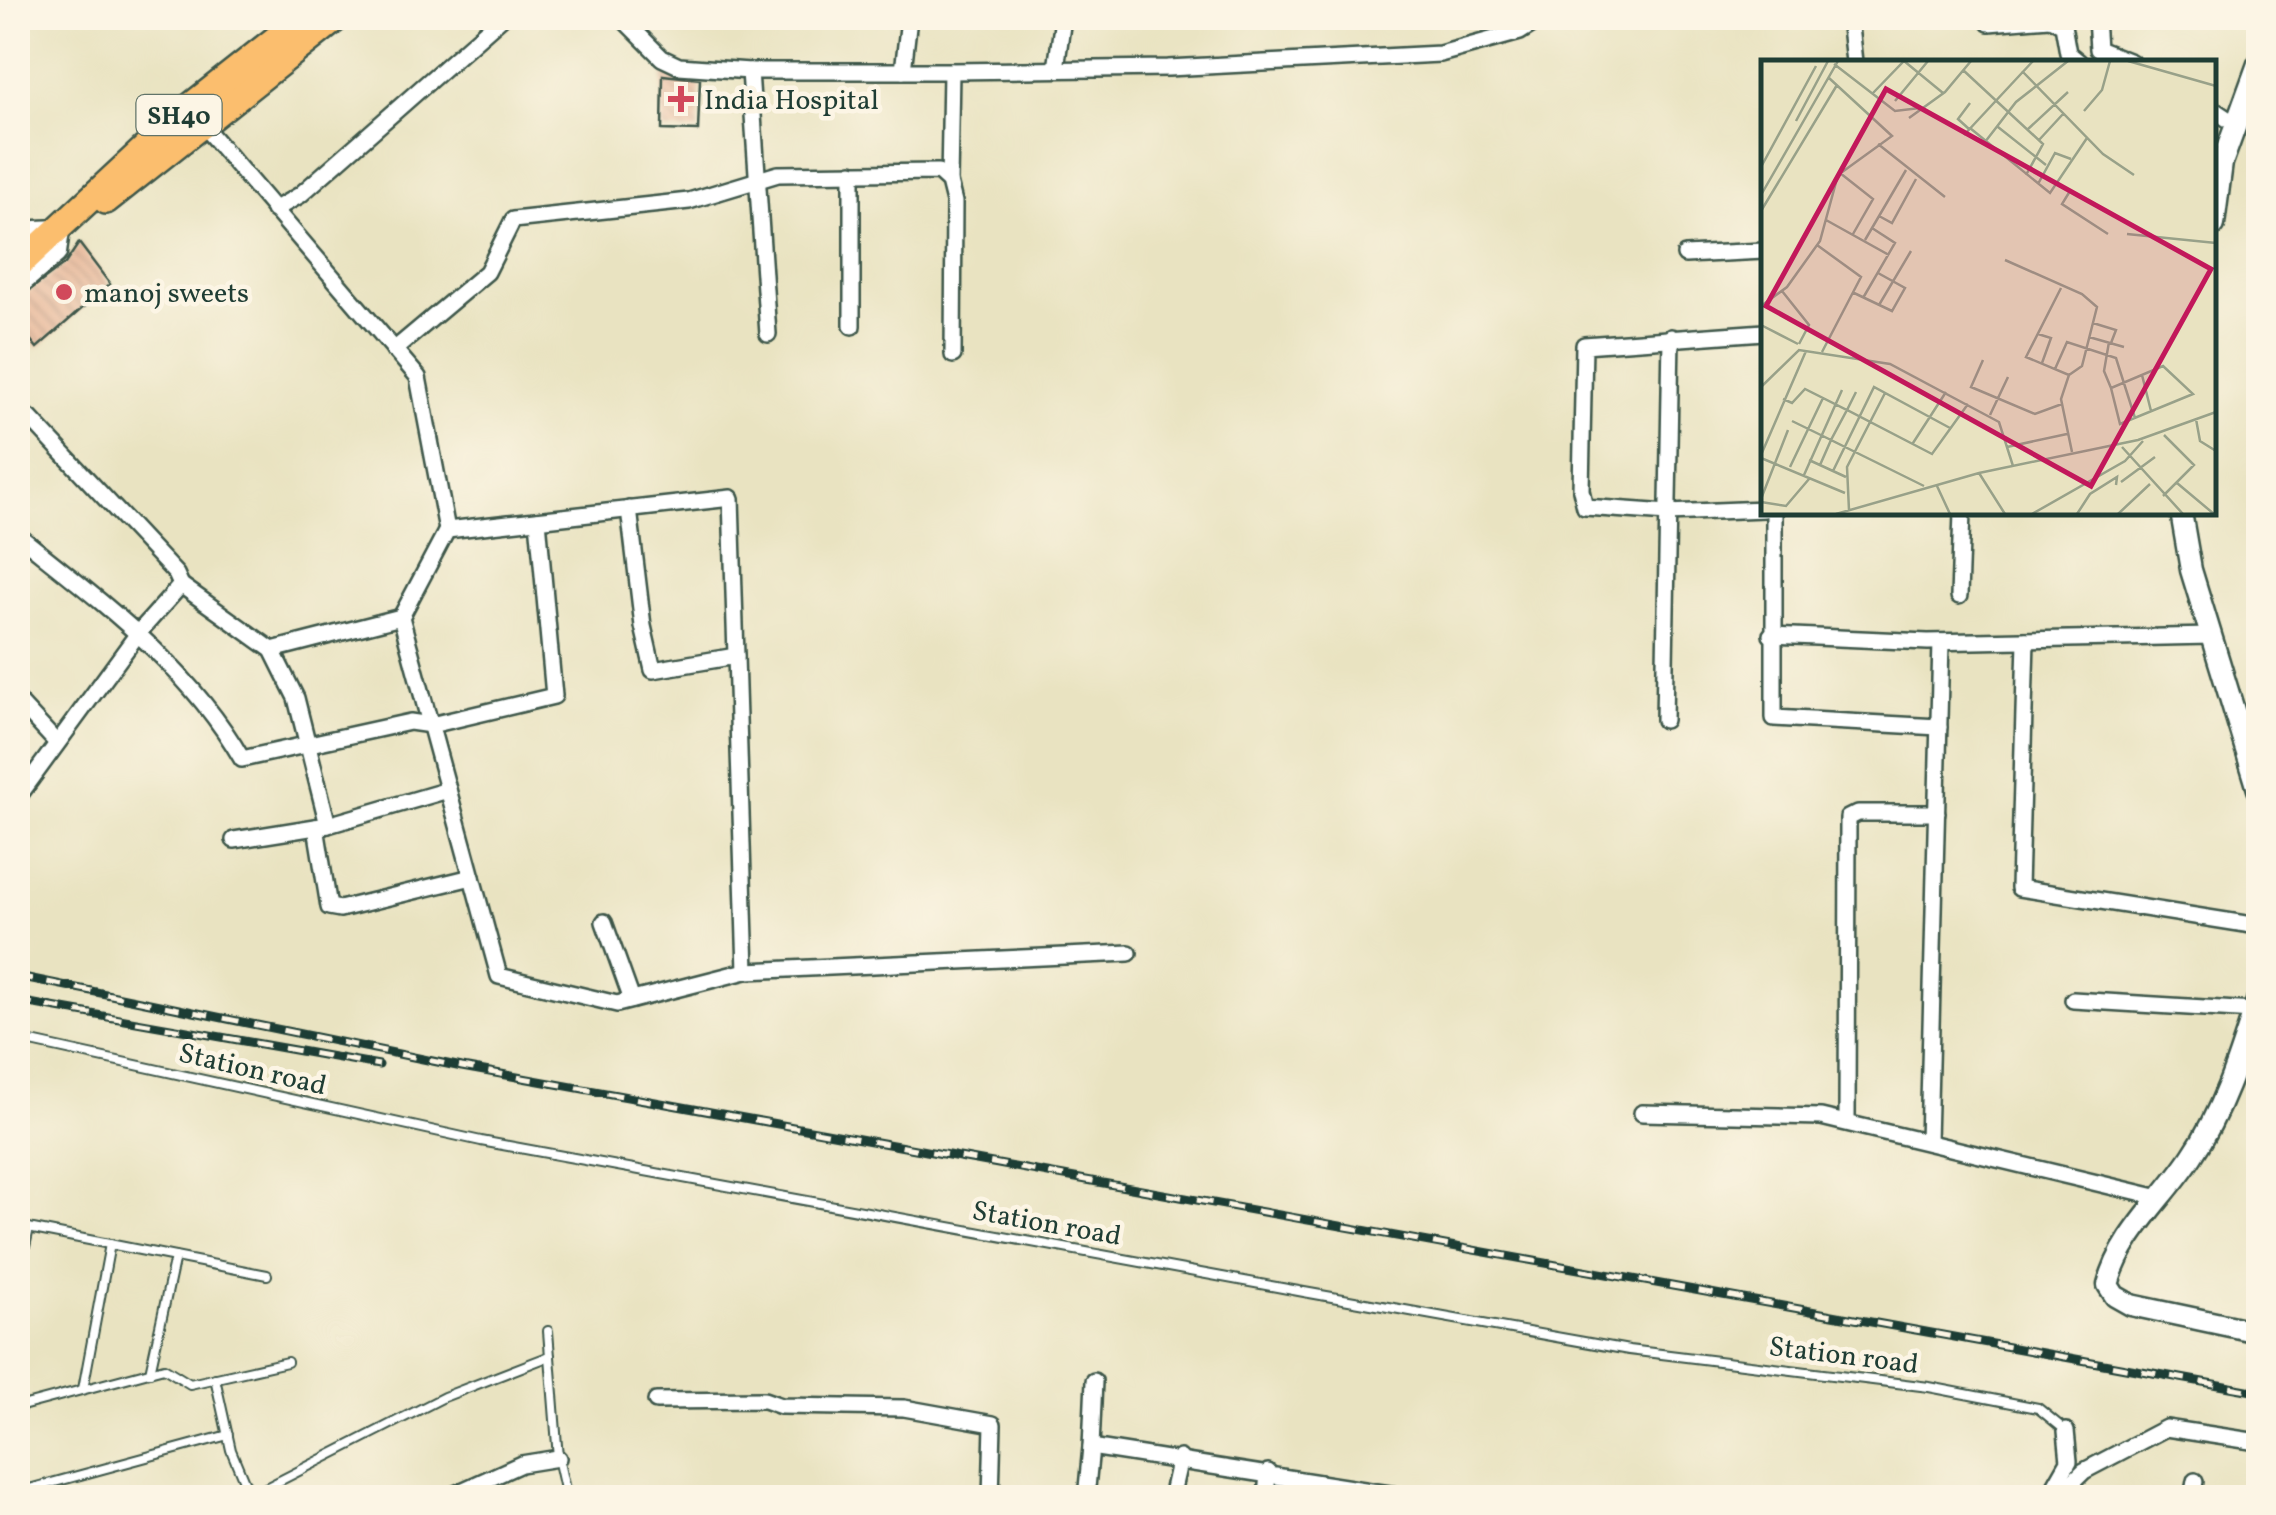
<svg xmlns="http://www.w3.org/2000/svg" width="2276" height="1515" font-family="Vollkorn,serif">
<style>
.building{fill:url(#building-back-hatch)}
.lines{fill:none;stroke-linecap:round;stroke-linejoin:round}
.service-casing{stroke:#3d5649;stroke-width:12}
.minor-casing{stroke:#3d5649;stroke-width:20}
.tertiary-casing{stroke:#3d5649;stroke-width:25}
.primary-casing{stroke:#3d5649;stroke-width:30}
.service{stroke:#fff;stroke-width:8}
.minor{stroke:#fff;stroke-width:15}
.tertiary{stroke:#fff;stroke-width:20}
.primary{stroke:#fbbe6e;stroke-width:25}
.rail-casing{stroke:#1f3d34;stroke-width:9}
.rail{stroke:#fcf5e5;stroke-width:5;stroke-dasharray:15;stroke-linecap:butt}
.poi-dot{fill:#d1495b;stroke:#fcf5e5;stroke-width:4}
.labels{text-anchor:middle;stroke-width:9;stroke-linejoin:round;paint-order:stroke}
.shield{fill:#fcf5e5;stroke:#617469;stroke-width:2.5}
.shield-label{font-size:25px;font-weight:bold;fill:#1f3d34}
.poi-label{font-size:28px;fill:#1f3d34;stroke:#fcf5e5;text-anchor:start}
.street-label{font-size:28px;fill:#1f3d34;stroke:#fcf5e5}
.inset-road{fill:none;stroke:#98a189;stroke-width:2.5}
.view{fill:#c2185b;fill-opacity:0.15;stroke:#c2185b;stroke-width:5}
.inset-edge{fill:none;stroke:#1f3d34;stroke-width:5}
</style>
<defs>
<pattern id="building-back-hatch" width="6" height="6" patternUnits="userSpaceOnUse" patternTransform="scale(2.5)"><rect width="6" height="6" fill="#e6b191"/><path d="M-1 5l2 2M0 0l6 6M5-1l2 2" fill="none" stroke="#ba9177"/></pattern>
</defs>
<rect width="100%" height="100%" fill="#fcf5e5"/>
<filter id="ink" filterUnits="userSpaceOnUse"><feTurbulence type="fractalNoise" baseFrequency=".01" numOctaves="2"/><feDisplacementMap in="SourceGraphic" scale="20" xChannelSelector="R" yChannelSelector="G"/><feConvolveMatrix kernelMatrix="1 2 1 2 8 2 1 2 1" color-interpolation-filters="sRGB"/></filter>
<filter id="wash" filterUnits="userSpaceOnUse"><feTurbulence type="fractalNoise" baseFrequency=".0048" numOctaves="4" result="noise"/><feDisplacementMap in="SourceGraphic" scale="40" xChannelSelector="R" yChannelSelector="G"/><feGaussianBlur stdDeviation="2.25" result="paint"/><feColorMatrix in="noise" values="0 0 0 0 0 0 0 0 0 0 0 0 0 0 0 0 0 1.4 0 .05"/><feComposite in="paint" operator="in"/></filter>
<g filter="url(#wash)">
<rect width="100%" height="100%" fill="#e9e3c1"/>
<g id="blocks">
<g class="building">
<polygon points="663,75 700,79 698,131 662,130"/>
<polygon points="79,243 110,284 37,348 18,324 18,299 65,264"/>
</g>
</g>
</g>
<g filter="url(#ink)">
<use href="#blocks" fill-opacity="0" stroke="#3d5649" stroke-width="2.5"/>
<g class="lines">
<g class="service-casing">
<g id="service">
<polyline points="18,408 30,418"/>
<polyline points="18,1039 481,1141 1304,1292 1629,1350 1929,1387 2038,1408 2065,1430"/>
<polyline points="18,1226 267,1275"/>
<polyline points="18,1280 29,1228"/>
<polyline points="548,1331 558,1458 567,1498"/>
<polyline points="150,1372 175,1257"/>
<polyline points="215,1378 231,1450 251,1498"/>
<polyline points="83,1389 110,1244"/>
<polyline points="18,1407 164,1368 190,1384 287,1362"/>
<polyline points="18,1492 228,1435"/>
<polyline points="246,1498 444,1397 550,1356"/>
<polyline points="879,1498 884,1498"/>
</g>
</g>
<g class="minor-casing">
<g id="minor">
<polyline points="622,18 662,58 679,66 750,71 951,71 1168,68 1440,54 1520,32 1542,18"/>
<polyline points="1849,18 1854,62"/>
<polyline points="1985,18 1989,23 2049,18"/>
<polyline points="2050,18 2063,25 2068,53 2079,62"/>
<polyline points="2096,18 2098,49 2131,62"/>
<polyline points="18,26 23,18"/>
<polyline points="1056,69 1063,18"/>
<polyline points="750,71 768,334"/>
<polyline points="903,71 909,18"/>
<polyline points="2214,110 2235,124"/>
<polyline points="200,122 418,377 447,530 731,498 746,971"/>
<polyline points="852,172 852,326"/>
<polyline points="949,182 951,71"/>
<polyline points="274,210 300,195 501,18"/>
<polyline points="1685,255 1764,251"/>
<polyline points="1764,332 1584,345 1581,490 1585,507 1668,513 1764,509"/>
<polyline points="394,350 487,272 513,220 689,201 778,174 938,172 949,182 954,202 953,355"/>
<polyline points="18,433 30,418 176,574 181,585 139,632 18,797"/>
<polyline points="629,509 643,626 653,670 736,656"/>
<polyline points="1774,512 1774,718 1939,727"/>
<polyline points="447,530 401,617 499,976 617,1004 746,971 1129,953"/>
<path d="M18,535c83,67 170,130 224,224l168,-37 21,3 123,-29 -16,-176"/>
<polyline points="181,585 272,650 296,698 328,825"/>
<polyline points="1959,596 1962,512"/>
<polyline points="1771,635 1928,642 2212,636"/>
<polyline points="2026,640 2019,888 2258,926"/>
<polyline points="272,650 401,617"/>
<polyline points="18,701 55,741"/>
<polyline points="1664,720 1671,337"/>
<polyline points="316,827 329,907 340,909 472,877"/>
<polyline points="234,840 328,825 448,790"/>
<polyline points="604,922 632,1000"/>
<polyline points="2073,1000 2254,1011"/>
<polyline points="1642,1113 1821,1117 2160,1198"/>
<polyline points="1847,1122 1848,818 1858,813 1937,813"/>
<polyline points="1928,1142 1941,642"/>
<polyline points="656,1401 764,1400 781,1406 904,1408 993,1424 991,1498"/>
<polyline points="1091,1447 1094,1381"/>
<polyline points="2049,1496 2069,1461 2066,1431"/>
<polyline points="446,1498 521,1464 558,1458"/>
<polyline points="1086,1498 1091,1447 1415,1498"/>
<polyline points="1171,1498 1180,1458"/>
<polyline points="1266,1498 1268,1472"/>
<polyline points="2056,1498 2084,1471 2166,1428 2258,1442"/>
<polyline points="2192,1498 2195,1481"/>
</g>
</g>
<g class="tertiary-casing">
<g id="tertiary">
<polyline points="2214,225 2222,163 2258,64"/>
<polyline points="18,246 36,231 59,230 56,253 18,285"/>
<polyline points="2181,512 2191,570 2258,789"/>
<path d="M2258,998c-17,53 -34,111 -66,158 -28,43 -71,78 -84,129l7,11 16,9 127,27"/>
</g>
</g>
<g class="primary-casing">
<g id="primary">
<polyline points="106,201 337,18"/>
<polyline points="18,266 188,108 302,18"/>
</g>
</g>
<use href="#service" class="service"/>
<use href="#minor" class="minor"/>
<use href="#tertiary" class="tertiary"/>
<use href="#primary" class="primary"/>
<g class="rail-casing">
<g id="rail">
<polyline points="18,976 462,1067 2258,1392"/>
<polyline points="18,1001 379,1065"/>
</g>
</g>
<use href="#rail" class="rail"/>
</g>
</g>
<g class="poi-dot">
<path d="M676 84h10v10h10v10h-10v10h-10v-10h-10v-10h10z"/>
<circle cx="64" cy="292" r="10"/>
</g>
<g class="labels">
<rect class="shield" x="136.5" y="95" width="85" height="40" rx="8"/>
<g class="shield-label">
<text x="179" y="124">SH40</text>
</g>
<g class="poi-label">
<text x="704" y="109">India Hospital</text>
<text x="84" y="302">manoj sweets</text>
</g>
<g class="street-label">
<text transform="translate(253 1068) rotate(13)" y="10">Station road</text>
<text transform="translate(1047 1222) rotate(10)" y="10">Station road</text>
<text transform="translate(1844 1354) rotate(7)" y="10">Station road</text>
</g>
</g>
<g transform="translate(1761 60)">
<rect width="455" height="455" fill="#e9e3c1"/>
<path class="inset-road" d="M367,1l88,25M73,4l61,47 25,-3M202,10l80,74 -17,31M261,11l81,83 31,21M112,33l31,-32 39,32M134,41l33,-40M323,51l18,-21 8,-29M148,58l36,-26 26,-31M35,61l32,-60M237,67l48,38M209,68l80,65 37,-55M208,69l-11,-10 12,-16M266,70l41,-38M203,75l69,-74M278,80l24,-26M224,82l31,-40 52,-41M117,84l67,53M0,107l55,-101M79,113l33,26 -20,35M277,124l17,-31 16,6M309,131l-8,13 46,30M0,135l77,-134M0,151l76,-126M118,156l13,7 24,-44M65,160l63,35M366,174l89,9M104,180l41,-70M56,185l44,32 -39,75M244,200l77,34 15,13 -15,59 -13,9M300,228l-35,69 43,18 -8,24 11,53M21,231l27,34 -10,19M91,232l40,19 13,-23 -27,-15M102,238l32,-55 -23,-15M118,245l32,-54M0,246l26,-19 33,-46 18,-66 54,-39 -63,-58M332,263l23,7 -5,13M0,265l37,19M277,274l13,4 -9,25M328,277l35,10M348,282l-5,29 7,17M222,300l-12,27 64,27 27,-10M402,306l30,28 -73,30 -9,-36zM294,309l12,-27 49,16 19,60M381,315l9,36M0,327l38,-37 91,14 109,58 14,44M22,339l9,4 13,-14 42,21 9,-18M229,355l18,-38M435,359l4,22 16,10M31,361l39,19 -11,25M152,383l33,-51M246,387l60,-13M361,387l61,67M0,395l45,-104M0,398l84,35M48,400l37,17M29,407l33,-69M72,411l41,-84 76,41M218,413l26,41M43,415l38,-85M360,422l34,-25M416,423l37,31M163,426l-93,-46 16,-30 85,44 36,-50M176,426l13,28M402,436l31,-31 -30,-30M0,439l27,-69M0,442l25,4 23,-27M88,450l-2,-43 38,-74M75,454l143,-41 159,-33 78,-28M271,454l93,-53 18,-20M316,454l13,-20 27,-17 -1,8M357,454l32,-30"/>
<path class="view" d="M125,29l325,180 -120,217 -325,-180z"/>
<rect width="455" height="455" class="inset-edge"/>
</g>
<rect width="2276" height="1515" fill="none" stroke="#fcf5e5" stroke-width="60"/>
</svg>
